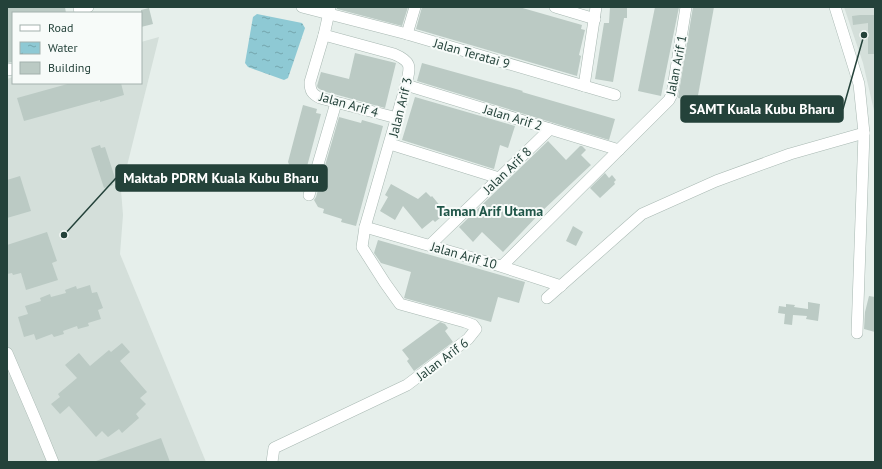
<svg xmlns="http://www.w3.org/2000/svg" width="882" height="469" font-family="'PT Sans',sans-serif">
<style>
.built{fill:#d4dfda}
.water{fill:url(#water-ripples)}
.building{fill:#bbcac4}
.lines{fill:none;stroke-linecap:round;stroke-linejoin:round}
.minor-casing{stroke:#a8b8b2;stroke-width:12}
.minor{stroke:#fff;stroke-width:11}
.labels{text-anchor:middle;stroke-width:4;stroke-linejoin:round;paint-order:stroke}
.street-label{font-size:13px;fill:#24423a;stroke:#f7fbf9}
.neighbourhood-label{font-size:14px;font-weight:bold;fill:#1f5548;stroke:#f7fbf9}
.leader{fill:none;stroke:#24423a;stroke-width:1.5}
.callout-dot{fill:#24423a;stroke:#f7fbf9;stroke-width:1.5}
.callout{fill:#24423a;stroke:#24423a;stroke-width:1.5}
.callout-label{font-size:14px;text-anchor:middle;font-weight:bold;fill:#fff}
</style>
<defs>
<pattern id="water-ripples" width="26" height="14" patternUnits="userSpaceOnUse"><rect width="26" height="14" fill="#8ec9d4"/><path d="M2 4q2-2 4 0t4 0M15 11q2-2 4 0t4 0" fill="none" stroke="#74a5ad"/></pattern>
</defs>
<rect width="100%" height="100%" fill="#e6efeb"/>
<g class="built">
<polygon points="844,7 875,7 875,115 863,63"/>
<polygon points="159,37 121,190 123,215 120,254 206,462 7,462 7,79 13,77 13,83 141,83 141,42"/>
</g>
<polygon class="water" points="257,14 302,23 305,28 288,78 284,80 248,67 245,63 253,17"/>
<g class="building">
<polygon points="7,7 65,7 66,13 13,13 13,62 7,63"/>
<polygon points="337,7 408,7 402,26 337,9"/>
<polygon points="422,7 519,7 582,25 581,29 585,30 579,55 581,56 577,76 416,29"/>
<polygon points="610,7 627,7 627,18 624,18 613,82 595,79 604,23 609,23"/>
<polygon points="655,7 679,7 661,96 638,91"/>
<polygon points="693,7 714,7 697,101 678,98"/>
<polygon points="149,8 153,24 141,27 141,10"/>
<polygon points="860,15 875,15 875,54 868,54 868,23 853,25 852,16"/>
<polygon points="355,53 396,63 385,108 323,91 318,88 317,86 321,72 349,79"/>
<polygon points="422,63 523,91 522,92 615,119 609,140 417,81"/>
<polygon points="71,83 121,83 124,95 100,102 100,100 24,121 17,98"/>
<polygon points="415,97 515,126 508,148 500,145 494,169 402,140"/>
<polygon points="303,105 317,109 316,113 321,114 305,174 292,171 288,162"/>
<polygon points="339,117 361,123 362,120 383,126 356,226 341,222 342,219 323,213 324,209 318,207 314,200 316,197"/>
<polygon points="548,141 566,160 580,146 582,146 586,150 581,155 591,165 541,212 503,252 482,232 473,242 459,227"/>
<polygon points="100,145 101,148 105,147 116,181 112,183 113,185 104,188 91,148"/>
<polygon points="605,173 609,178 612,175 616,180 614,182 615,184 600,198 590,188"/>
<polygon points="20,176 31,211 7,218 7,180"/>
<polygon points="391,184 418,199 426,192 431,197 432,196 446,213 435,222 433,220 422,229 403,206 395,220 380,211 388,197 385,195"/>
<polygon points="573,226 583,232 576,246 566,241"/>
<polygon points="47,232 57,261 52,263 58,280 26,290 21,273 13,275 12,273 7,274 7,245"/>
<polygon points="378,240 525,282 519,303 498,297 491,322 404,298 411,272 381,263 374,253"/>
<polygon points="90,285 92,293 97,292 103,308 98,310 101,319 88,323 89,326 78,329 77,326 63,331 64,334 54,337 52,334 36,340 34,334 24,337 18,317 28,314 25,306 41,301 40,298 50,294 51,297 66,293 65,290 76,286 77,289"/>
<polygon points="869,296 875,297 875,332 864,329 865,312"/>
<polygon points="808,302 820,304 818,321 806,319 807,316 793,315 792,325 784,324 785,314 778,313 779,306 786,307 786,304 795,305 794,307 808,309"/>
<polygon points="440,322 445,324 448,328 445,331 453,342 414,371 407,361 409,359 402,350"/>
<polygon points="122,343 130,352 120,361 147,392 140,398 146,404 136,414 139,418 122,433 119,429 108,437 102,431 96,437 69,406 60,414 51,404 60,397 58,394 77,378 65,365 79,353 90,366 109,350 111,352"/>
<polygon points="161,438 170,462 96,462 96,461"/>
</g>
<g class="lines">
<g class="minor-casing">
<g id="minor">
<polyline points="302,7 407,34 615,95"/>
<polyline points="555,7 595,19"/>
<polyline points="835,7 859,84 864,133 857,333"/>
<path d="M330,8l-6,27 -14,47c0,9 2,12 10,16l77,20"/>
<polyline points="79,9 88,7"/>
<polyline points="407,34 415,7"/>
<polyline points="7,70 13,69"/>
<polyline points="406,85 619,150"/>
<polyline points="584,86 596,7"/>
<polyline points="390,144 499,178"/>
<polyline points="309,195 336,103"/>
<polyline points="365,227 497,265 561,286"/>
<polyline points="430,245 550,129"/>
<polyline points="502,266 669,100 672,94 686,7"/>
<polyline points="547,298 642,214 716,181 790,154 864,133"/>
<polyline points="7,353 37,423 53,462"/>
<path d="M272,462l2,-14 133,-63 61,-46 8,-10 -3,-4 -8,-3 -65,-18 -15,-21 -23,-36 3,-20 41,-142c4,-18 7,-23 -12,-31l-70,-19"/>
</g>
</g>
<use href="#minor" class="minor"/>
</g>
<g class="labels">
<g class="street-label">
<text transform="translate(472 53) rotate(16)" y="5">Jalan Teratai 9</text>
<text transform="translate(676 65) rotate(-79)" y="5">Jalan Arif 1</text>
<text transform="translate(349 104) rotate(16)" y="5">Jalan Arif 4</text>
<text transform="translate(400 107) rotate(-76)" y="5">Jalan Arif 3</text>
<text transform="translate(513 117) rotate(17)" y="5">Jalan Arif 2</text>
<text transform="translate(507 170) rotate(-44)" y="5">Jalan Arif 8</text>
<text transform="translate(464 255) rotate(16)" y="5">Jalan Arif 10</text>
<text transform="translate(442 359) rotate(-37)" y="5">Jalan Arif 6</text>
</g>
<g class="neighbourhood-label">
<text x="490" y="216">Taman Arif Utama</text>
</g>
</g>
<path class="leader" d="M864 35L843 109M64 235L116 178"/>
<g class="callout-dot">
<circle cx="864" cy="35" r="4"/>
<circle cx="64" cy="235" r="4"/>
</g>
<g class="callout">
<rect x="681" y="96" width="162" height="26" rx="4"/>
<rect x="116" y="165" width="211" height="26" rx="4"/>
</g>
<g class="callout-label">
<text x="762" y="114">SAMT Kuala Kubu Bharu</text>
<text x="221" y="183">Maktab PDRM Kuala Kubu Bharu</text>
</g>
<rect width="882" height="469" fill="none" stroke="#24423a" stroke-width="16"/>
<rect x="12" y="12" width="130" height="72" fill="#f7fbf9" stroke="#a3b1ad"/>
<rect x="20" y="25" width="20" height="6" fill="#ffffff" stroke="#a3b1ad"/>
<text x="48" y="32" font-size="12" fill="#24423a">Road</text>
<rect x="20" y="42" width="20" height="12" fill="url(#water-ripples)" stroke="#a3b1ad"/>
<text x="48" y="52" font-size="12" fill="#24423a">Water</text>
<rect x="20" y="62" width="20" height="12" fill="#bbcac4" stroke="#a3b1ad"/>
<text x="48" y="72" font-size="12" fill="#24423a">Building</text>
</svg>
